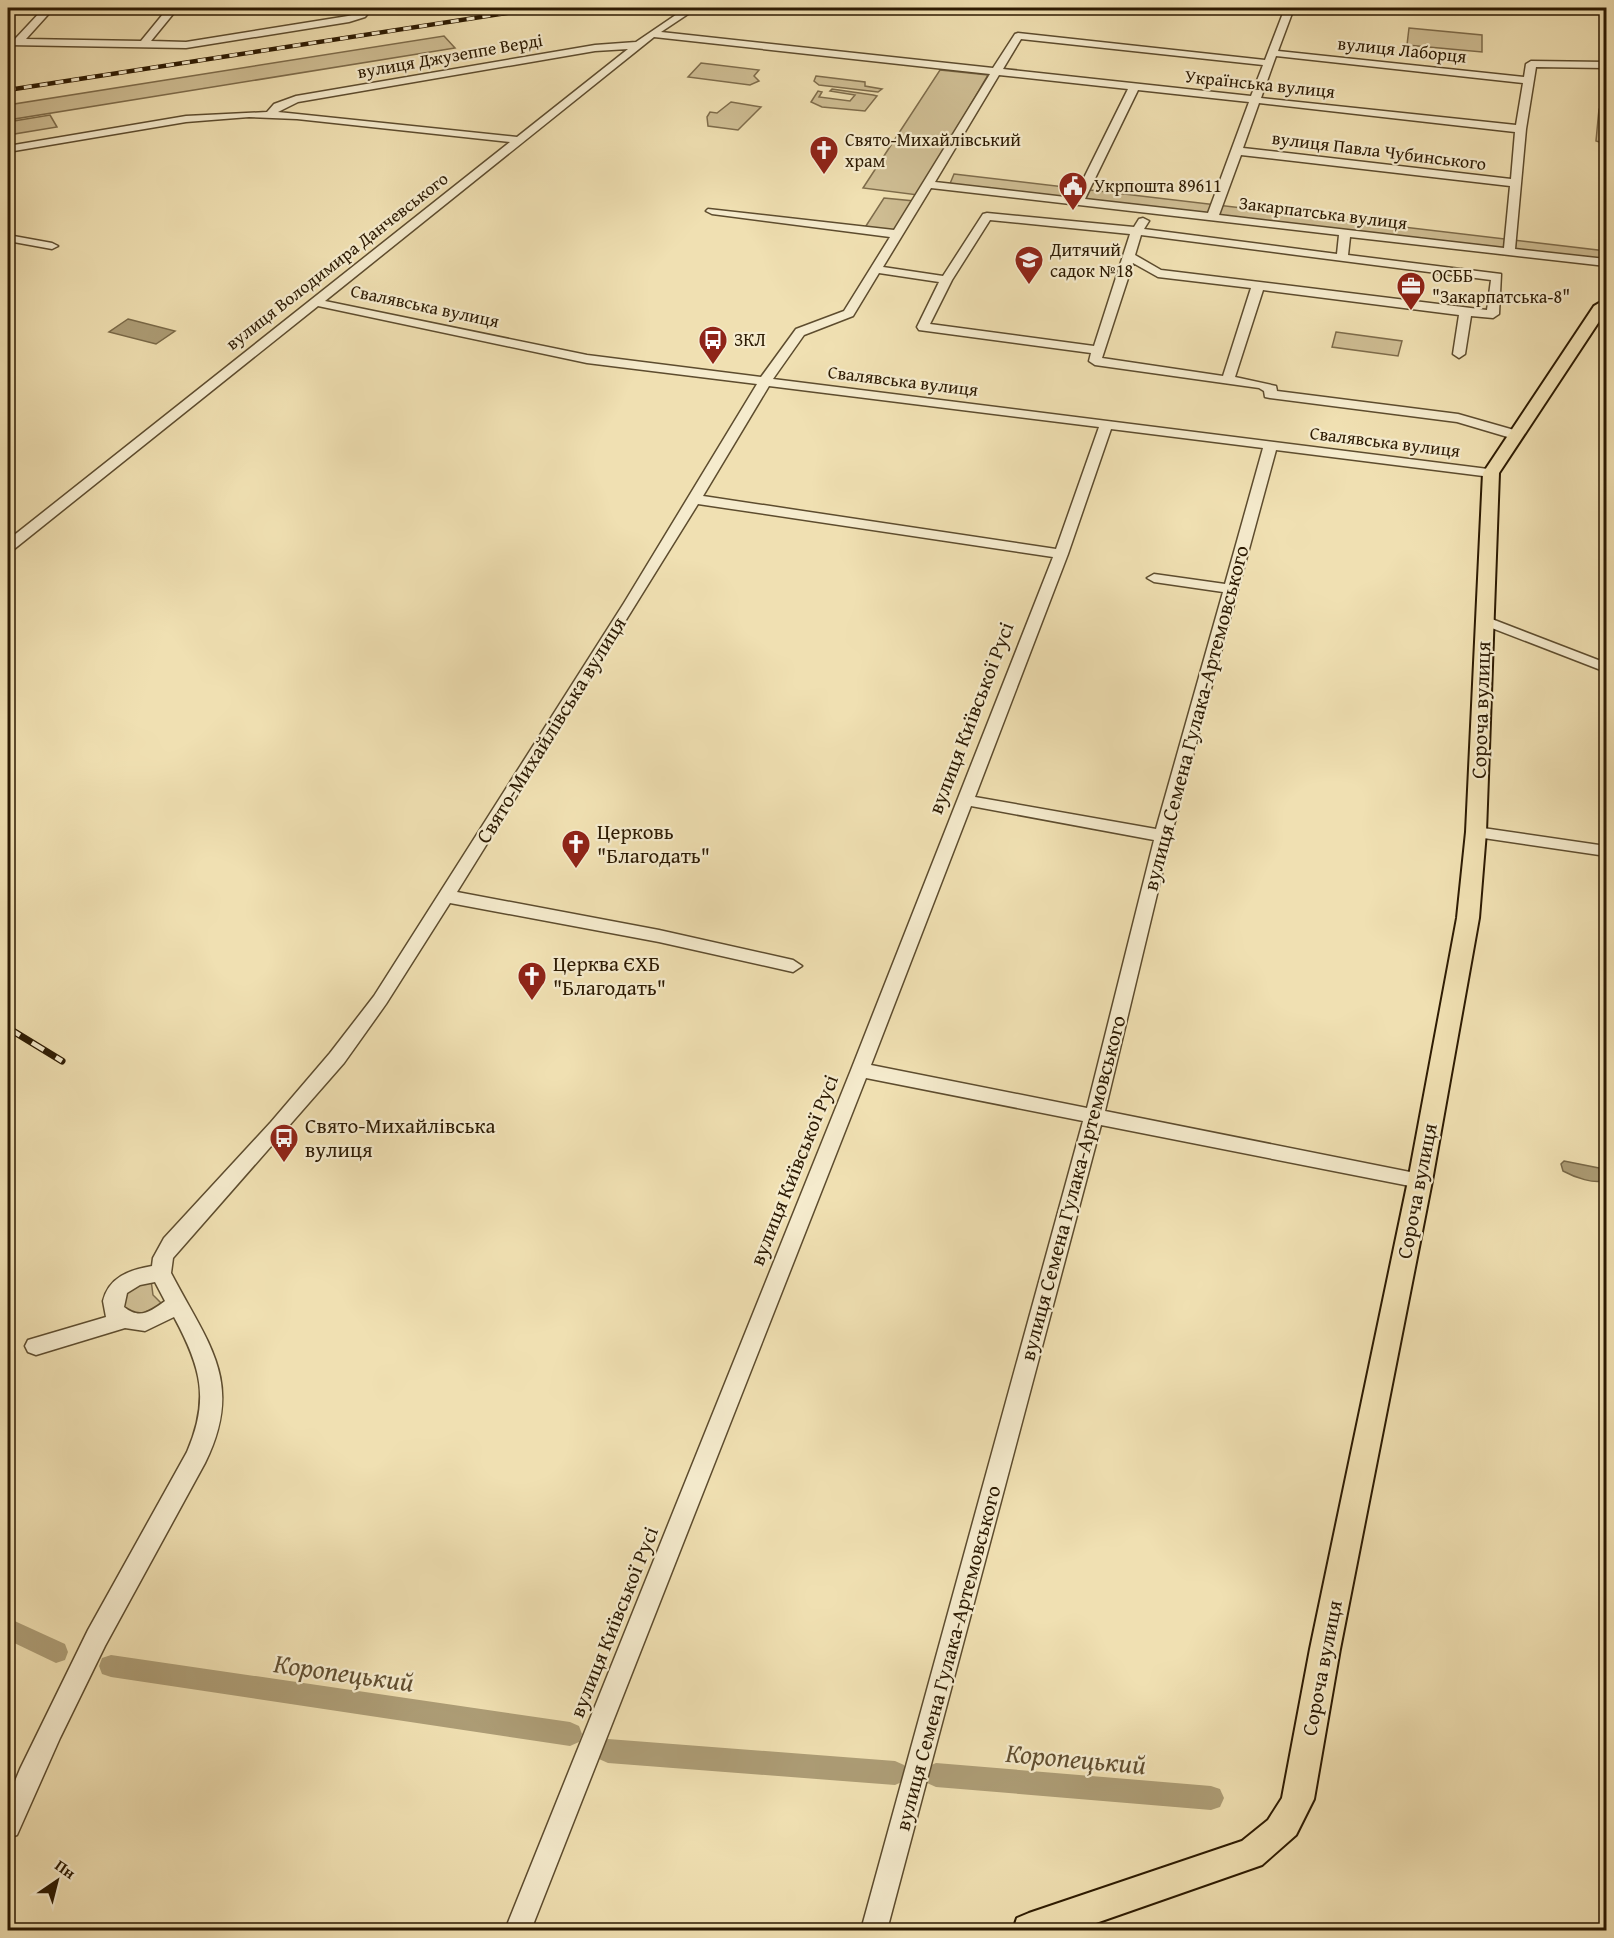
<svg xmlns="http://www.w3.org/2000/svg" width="1614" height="1938" font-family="'Gentium Book Plus',serif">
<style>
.green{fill:#cfbe94;stroke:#7e6c4b;stroke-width:1.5}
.water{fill:#ad9d76;stroke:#796948;stroke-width:1.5}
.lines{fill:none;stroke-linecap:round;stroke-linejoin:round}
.canal{fill:#ad9d76;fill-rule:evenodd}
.minor-casing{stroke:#5d4c2e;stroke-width:3}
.major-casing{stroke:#2c1a02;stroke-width:4}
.minor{fill:#f5ebcd;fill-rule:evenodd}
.major{fill:#f0e0b2;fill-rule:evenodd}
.rail-far1-casing{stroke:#2c1a02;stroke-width:4.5}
.rail-casing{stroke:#2c1a02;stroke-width:7}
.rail-far1{stroke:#f5ebcd;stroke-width:3;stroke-dasharray:8;stroke-linecap:butt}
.rail{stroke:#f5ebcd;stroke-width:4.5;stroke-dasharray:14;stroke-linecap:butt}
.labels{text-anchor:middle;stroke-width:4.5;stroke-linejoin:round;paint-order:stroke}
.far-street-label{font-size:18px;fill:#2c1a02;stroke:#f5ebcd}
.far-poi-label{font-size:18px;fill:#2c1a02;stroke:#f5ebcd;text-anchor:start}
.street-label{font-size:21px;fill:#2c1a02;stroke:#f5ebcd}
.poi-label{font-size:21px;fill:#2c1a02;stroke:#f5ebcd;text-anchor:start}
.near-water-label{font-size:27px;font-style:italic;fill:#604e30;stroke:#f5ebcd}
</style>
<rect width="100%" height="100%" fill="#f0e0b2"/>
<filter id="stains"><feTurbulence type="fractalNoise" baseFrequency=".00333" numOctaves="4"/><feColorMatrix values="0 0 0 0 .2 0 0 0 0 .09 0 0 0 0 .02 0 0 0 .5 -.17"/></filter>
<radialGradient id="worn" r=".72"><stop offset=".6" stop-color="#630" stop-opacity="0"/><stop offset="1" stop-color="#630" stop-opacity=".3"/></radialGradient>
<g class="green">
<polygon points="1409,28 1482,35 1482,52 1407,45"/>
<polygon points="444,36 455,48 8,120 8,105"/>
<polygon points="701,63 759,70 754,76 759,81 750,85 688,77"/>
<polygon points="940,70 988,75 918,195 863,188"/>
<polygon points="816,76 865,82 865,86 882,89 878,92 819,85 814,81"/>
<polygon points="832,89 873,95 877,96 865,111 822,107 811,102 818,91 822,92 819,97 850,101 855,95 830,91"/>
<polygon points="731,102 761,107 738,130 708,126 707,117 710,112 717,113"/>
<polygon points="1606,103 1606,144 1596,141 1599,109"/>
<polygon points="50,115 57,127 8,135 8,122"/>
<polygon points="954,174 1606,251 1606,259 1545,255 949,186"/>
<polygon points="884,198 914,201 895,233 864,229"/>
<polygon points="1336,332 1402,341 1398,356 1332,347"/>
<polygon points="151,1280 153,1295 163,1305 138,1315 122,1307 124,1291"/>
</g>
<g class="water">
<polygon points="128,319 175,331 156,344 109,332"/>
<path d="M1564,1161l35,7 7,5v7c-11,5 -32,-3 -43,-9l-2,-7z"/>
</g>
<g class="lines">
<g class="canal">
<polygon points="8,1618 65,1644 68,1652 65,1660 56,1663 8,1640"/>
<polygon points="111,1655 570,1722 579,1726 582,1734 579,1742 570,1746 111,1677 102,1674 99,1666 102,1658"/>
<polygon points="608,1739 895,1761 904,1765 908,1773 904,1781 895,1785 608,1763 599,1759 596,1751 599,1743"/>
<polygon points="936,1763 1211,1786 1220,1789 1224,1798 1220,1807 1211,1810 936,1787 927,1783 923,1775 927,1767"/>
</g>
<g class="minor-casing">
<g id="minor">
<polygon points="44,8 54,8 26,39 141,41 168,8 178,8 151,41 186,42 348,16 359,13 363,8 373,8 365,17 349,22 186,48 8,45 8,39 15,39"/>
<path d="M686,8h11l-36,24 332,36 22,-34 3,-1 247,27 20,-52h9l-16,43 246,26 2,-13 5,-3 75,1v6l-70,-1 -10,62 -11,120 91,10v7l-256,-29 -2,18 153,19 -2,40 -6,4 -22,-2 -6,38 -6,4 -6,-4 6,-39 -196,-25 -28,87 41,9 1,5 181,23 63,18v6h-10l-54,-16 -187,-24 -5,-1 -1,-6 -5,-3 -164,-23 -6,-4 2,-8 -172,-23 -2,-3 22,-45 -60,-9 -26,43 -49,19 -31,44 723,91 2,3 -7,4 -215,-27 -105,386 -66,275 315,63 7,2 3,5 -3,5 -7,2 -319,-63 -214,805h-26l222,-809 -217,-43 -335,852h-26l346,-860 202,-513 -355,-53 -241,388 202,38 134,30 9,6 -9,6 -134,-30 -209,-39 -64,101 -42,59 -171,195 -2,15c37,71 74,109 34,190l-100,183 -45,92 -43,97 -9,3v-40l12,-29 68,-139 99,-178c23,-53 14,-85 -13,-135l-29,14 -20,-3 -89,27 -8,-3 -3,-6 3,-6 78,-23 -3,-16c6,-24 26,-31 49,-35l1,-8 11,-20 107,-116 59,-69 44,-57 250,-393 133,-219 -170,-21 -269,-57 -305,244 -5,1v-11l502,-398 -213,-23 -48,-2 -63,5 -178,30v-6l178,-30 81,-4 7,-8 22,-8 299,-51 41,-3zM654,37l336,37 -96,156 -186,-21 -2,2 6,3 178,23 -46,74 -48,18 -35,48 -174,-22 -262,-54zM1021,39l242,26 -12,31 -248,-27zM628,49l-111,88 -239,-25 20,-10 297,-51zM1276,56l247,27 -7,42 -255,-27zM999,75l129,14 -54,109 -139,-16zM1138,90l111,12 -41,111 -123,-14zM1259,103l256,29 -4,47 -268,-31zM1241,155l269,31 -6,62 -285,-33zM931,188l408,47 -2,19 -193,-25 5,-8 -6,-3 -4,1 -5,8 -147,-14 -4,1 -40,62 -60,-9zM990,220l140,14 -36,112 -164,-22 22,-44zM1141,235l350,45 -4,30 -326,-40 -26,-15zM1133,263l25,14 93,11 -28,88 -121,-18zM769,386l330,41 -43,122 -353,-53zM1111,429l152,19 -38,136 -71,-10 -7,4 7,4 69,10 -67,237 -181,-32 93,-243zM971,806l183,34 -67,268 -216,-43zM155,1282l10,19c-14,10 -25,19 -41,6l3,-14 13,-8z"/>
<polygon points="8,235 52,243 58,246 52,249 8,241"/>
<polygon points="1484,616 1606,663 1606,672 1479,623 1477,620"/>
<polygon points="1476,827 1606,846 1606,856 1470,836 1468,832 1470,828"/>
</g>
</g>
<g class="major-casing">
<polygon id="major" points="1606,299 1606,311 1499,473 1486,832 1479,918 1432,1181 1340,1649 1314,1799 1296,1835 1262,1865 1076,1930 1013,1930 1017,1918 1029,1913 1242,1841 1268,1820 1282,1798 1310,1649 1408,1181 1457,918 1466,832 1483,473 1594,306"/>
</g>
<use href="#minor" class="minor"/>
<use href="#major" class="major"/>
<g class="rail-far1-casing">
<polyline id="rail-far1" points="8,90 539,8"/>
</g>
<g class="rail-casing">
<polyline id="rail" points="8,1028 62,1061"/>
</g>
<use href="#rail-far1" class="rail-far1"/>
<use href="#rail" class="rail"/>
</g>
<defs>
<g id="church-pin" transform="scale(1.5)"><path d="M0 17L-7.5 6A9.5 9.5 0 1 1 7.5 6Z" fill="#8f2418" stroke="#f5ebcd"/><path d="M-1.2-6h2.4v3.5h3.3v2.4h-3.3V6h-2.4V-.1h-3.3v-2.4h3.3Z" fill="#fff"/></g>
<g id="civic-pin" transform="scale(1.5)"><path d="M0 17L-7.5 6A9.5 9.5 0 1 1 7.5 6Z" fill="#8f2418" stroke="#f5ebcd"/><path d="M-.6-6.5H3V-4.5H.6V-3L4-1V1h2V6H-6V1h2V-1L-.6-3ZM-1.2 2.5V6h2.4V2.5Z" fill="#fff"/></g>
<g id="school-pin" transform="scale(1.5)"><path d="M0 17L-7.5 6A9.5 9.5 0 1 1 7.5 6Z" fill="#8f2418" stroke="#f5ebcd"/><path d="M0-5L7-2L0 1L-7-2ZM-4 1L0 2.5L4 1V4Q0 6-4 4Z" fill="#fff"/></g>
<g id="office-pin" transform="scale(1.5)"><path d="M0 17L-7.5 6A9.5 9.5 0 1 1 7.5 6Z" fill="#8f2418" stroke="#f5ebcd"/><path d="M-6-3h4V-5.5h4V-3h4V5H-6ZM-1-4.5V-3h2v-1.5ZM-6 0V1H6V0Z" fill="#fff"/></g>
<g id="bus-pin" transform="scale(1.5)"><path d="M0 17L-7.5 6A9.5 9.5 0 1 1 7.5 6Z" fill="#8f2418" stroke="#f5ebcd"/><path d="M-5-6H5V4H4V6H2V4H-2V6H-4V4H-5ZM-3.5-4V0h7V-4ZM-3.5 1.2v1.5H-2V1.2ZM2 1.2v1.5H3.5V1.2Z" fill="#fff"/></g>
</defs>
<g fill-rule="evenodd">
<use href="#church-pin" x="824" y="150"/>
<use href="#civic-pin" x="1073" y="186"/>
<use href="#school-pin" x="1029" y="260"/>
<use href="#office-pin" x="1411" y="286"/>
<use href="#bus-pin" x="713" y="340"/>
<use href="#church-pin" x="576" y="844"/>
<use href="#church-pin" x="532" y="976"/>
<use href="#bus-pin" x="284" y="1138"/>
</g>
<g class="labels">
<g class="far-street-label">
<text transform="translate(1402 50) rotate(6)" y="6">вулиця Лаборця</text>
<text transform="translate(450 56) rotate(-10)" y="6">вулиця Джузеппе Верді</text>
<text transform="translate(1260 84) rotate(6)" y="6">Українська вулиця</text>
<text transform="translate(1379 151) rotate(7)" y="6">вулиця Павла Чубинського</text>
<text transform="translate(1323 213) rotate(7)" y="6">Закарпатська вулиця</text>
<text transform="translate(337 261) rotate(-38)" y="6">вулиця Володимира Данчевського</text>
<text transform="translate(425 306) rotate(12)" y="6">Свалявська вулиця</text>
<text transform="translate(903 381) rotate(7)" y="6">Свалявська вулиця</text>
<text transform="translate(1385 442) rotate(7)" y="6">Свалявська вулиця</text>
</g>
<g class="far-poi-label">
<text x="845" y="146">Свято-Михайлівський<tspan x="845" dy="21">храм</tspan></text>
<text x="1094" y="192">Укрпошта 89611</text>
<text x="1050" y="256">Дитячий<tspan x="1050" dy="21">садок №18</tspan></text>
<text x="1432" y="282">ОСББ<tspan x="1432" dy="21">"Закарпатська-8"</tspan></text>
<text x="734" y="346">ЗКЛ</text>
</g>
<g class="street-label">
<text transform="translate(1481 710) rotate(-88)" y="7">Сороча вулиця</text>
<text transform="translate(971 718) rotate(-69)" y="7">вулиця Київської Русі</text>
<text transform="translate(1196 718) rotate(-75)" y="7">вулиця Семена Гулака-Артемовського</text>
<text transform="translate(551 730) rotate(-58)" y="7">Свято-Михайлівська вулиця</text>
<text transform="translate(794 1170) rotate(-68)" y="7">вулиця Київської Русі</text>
<text transform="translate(1073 1188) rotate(-75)" y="7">вулиця Семена Гулака-Артемовського</text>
<text transform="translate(1417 1191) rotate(-79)" y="7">Сороча вулиця</text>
<text transform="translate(614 1622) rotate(-68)" y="7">вулиця Київської Русі</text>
<text transform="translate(948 1658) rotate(-75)" y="7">вулиця Семена Гулака-Артемовського</text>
<text transform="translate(1322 1668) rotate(-79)" y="7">Сороча вулиця</text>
</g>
<g class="poi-label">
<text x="597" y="839">Церковь<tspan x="597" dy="24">"Благодать"</tspan></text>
<text x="553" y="971">Церква ЄХБ<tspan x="553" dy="24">"Благодать"</tspan></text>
<text x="305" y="1133">Свято-Михайлівська<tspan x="305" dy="24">вулиця</tspan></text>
</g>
<g class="near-water-label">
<text transform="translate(344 1673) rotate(8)" y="9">Коропецький</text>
<text transform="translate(1076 1759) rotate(5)" y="9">Коропецький</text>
</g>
</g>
<rect width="1614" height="1938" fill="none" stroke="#f0e0b2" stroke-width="30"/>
<rect x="9" y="9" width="1596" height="1920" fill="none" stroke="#2c1a02" stroke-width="3"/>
<rect x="15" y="15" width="1584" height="1908" fill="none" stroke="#2c1a02" stroke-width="1.5"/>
<g transform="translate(57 1881) rotate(35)" stroke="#f5ebcd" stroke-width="4.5" paint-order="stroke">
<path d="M0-4.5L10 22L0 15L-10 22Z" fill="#2c1a02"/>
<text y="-9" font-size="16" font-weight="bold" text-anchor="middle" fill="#2c1a02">Пн</text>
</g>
<rect width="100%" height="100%" filter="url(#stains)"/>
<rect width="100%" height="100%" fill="url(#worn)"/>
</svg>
